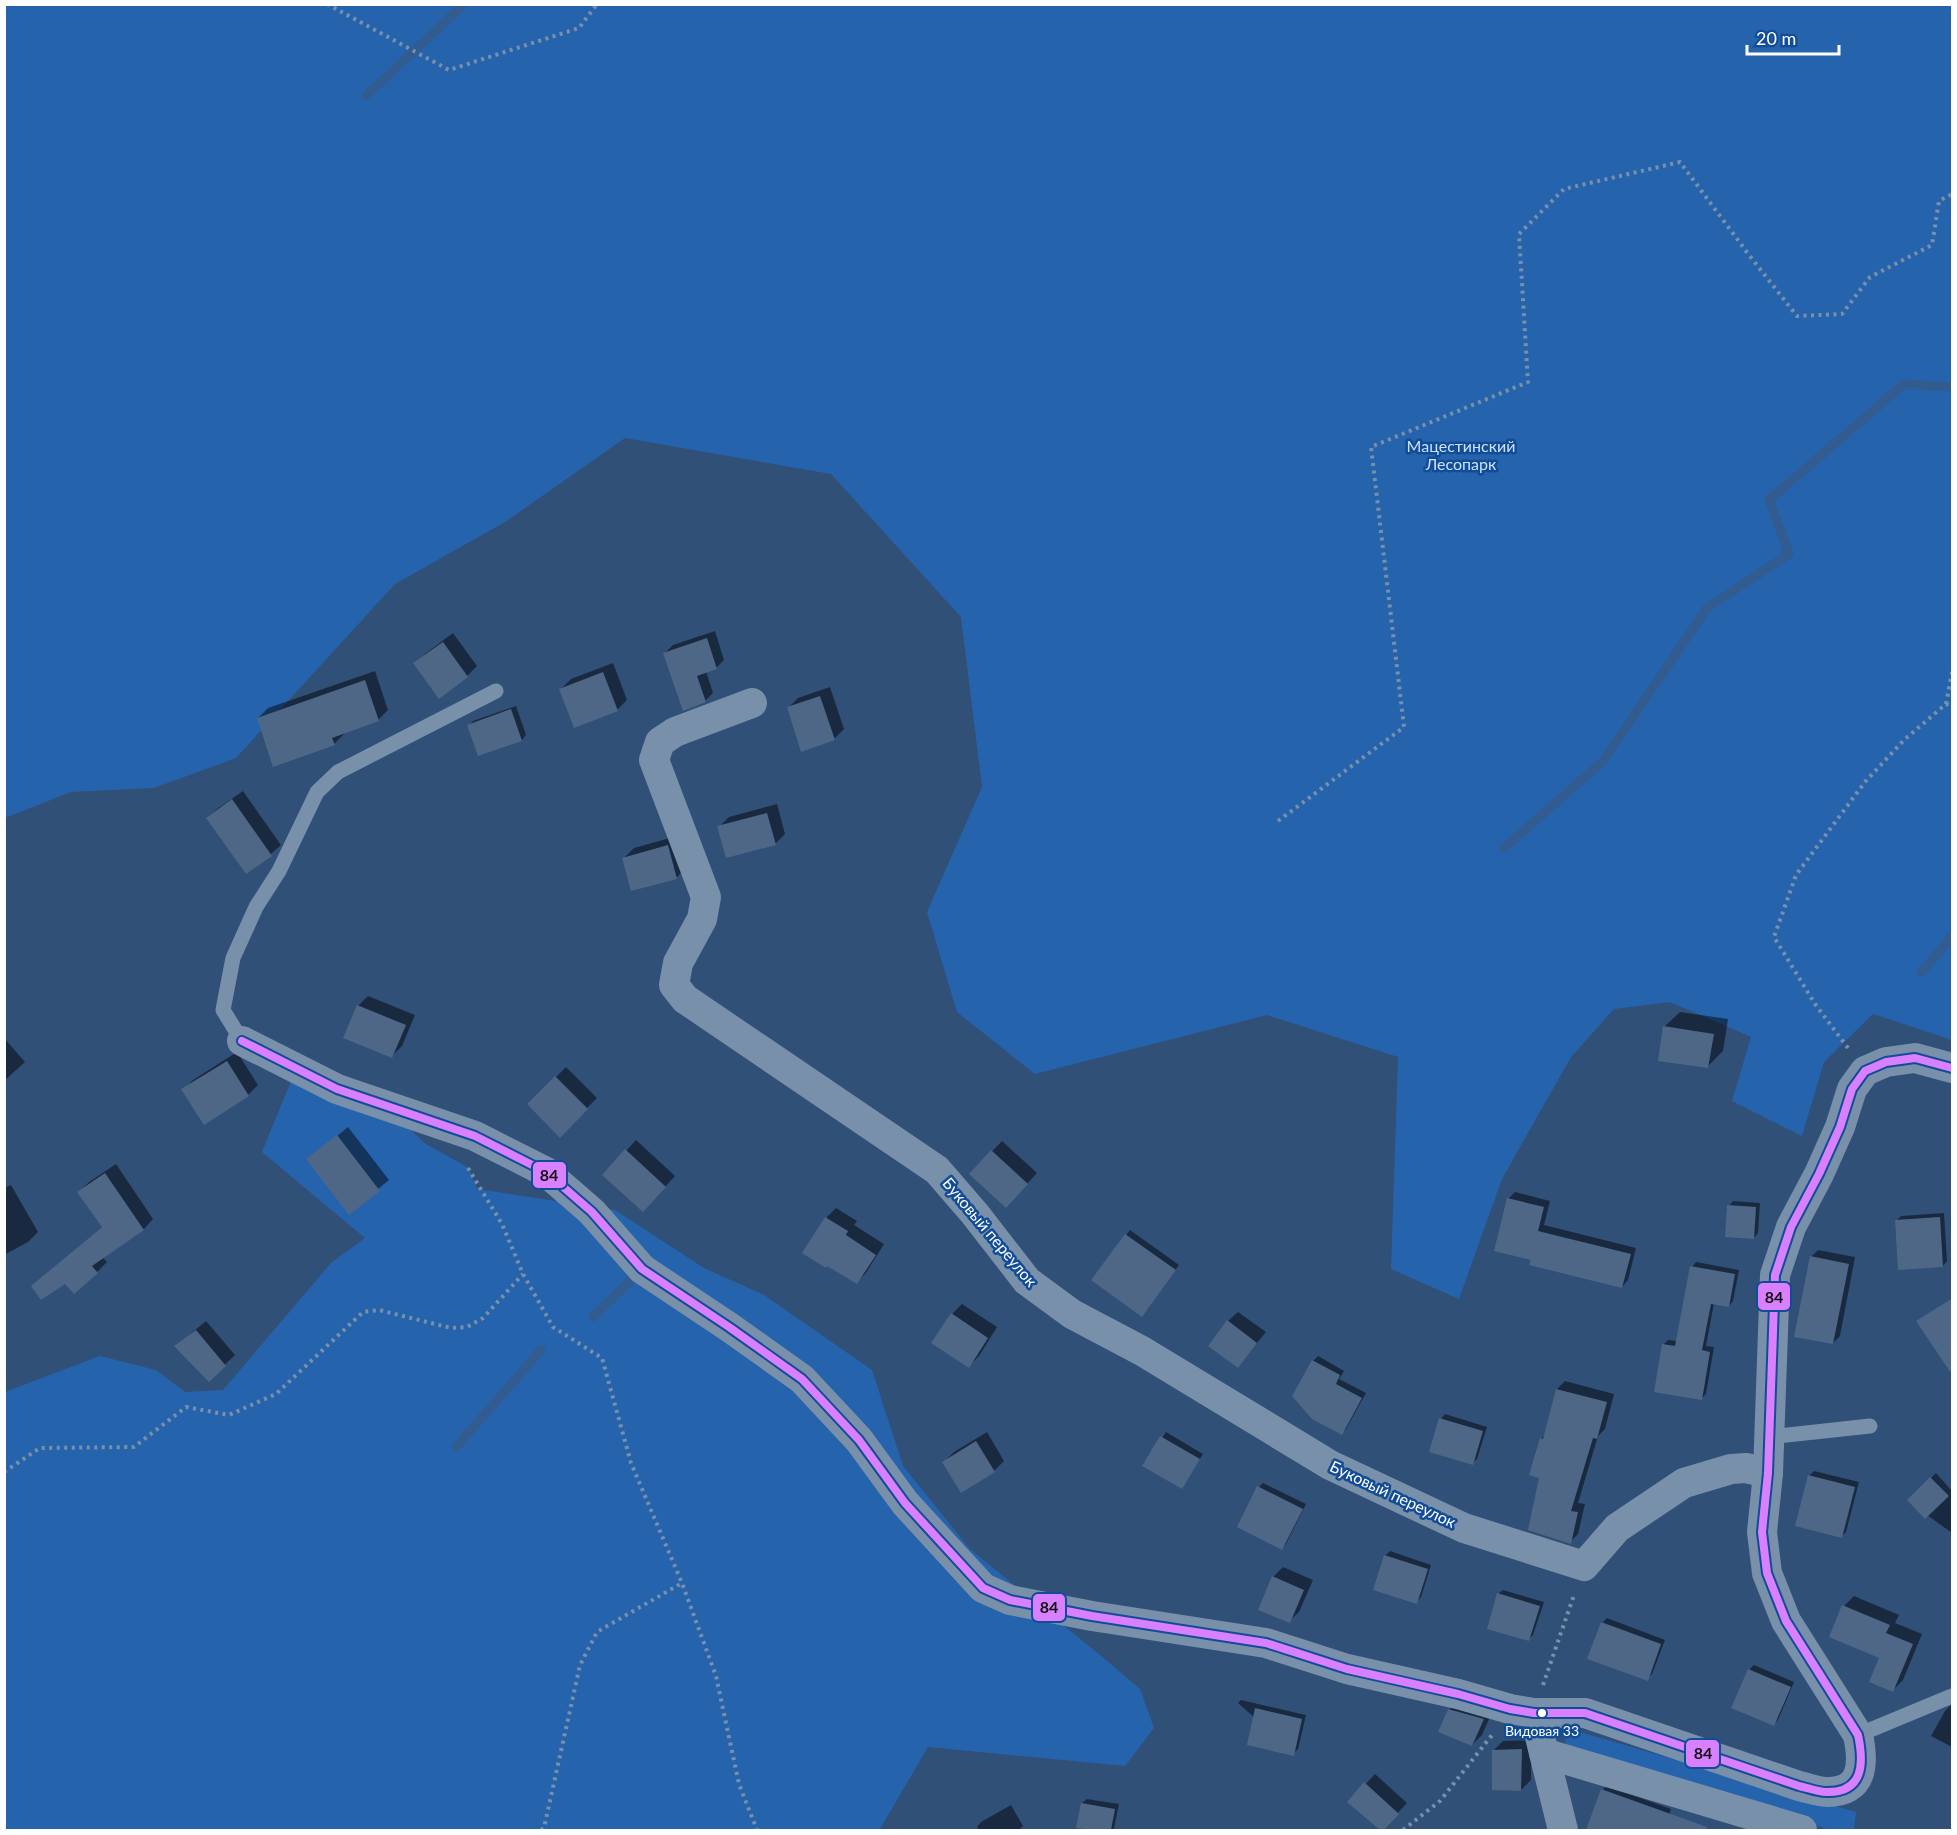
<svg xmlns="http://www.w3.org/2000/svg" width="1957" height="1835" font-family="Lato,sans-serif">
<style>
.green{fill:#2663ad}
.shadow{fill:#0007}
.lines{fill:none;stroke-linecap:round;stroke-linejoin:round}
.stream{stroke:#325b90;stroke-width:9}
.building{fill:#4e6787}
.path{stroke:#7990ab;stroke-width:4;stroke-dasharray:3 4.5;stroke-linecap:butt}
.lane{stroke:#7990ab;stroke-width:15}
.street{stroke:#7990ab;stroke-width:30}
.bus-1-casing{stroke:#124c96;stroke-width:12}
.bus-1{stroke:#d880ff;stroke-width:8}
.bus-dot{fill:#fff;stroke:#124c96;stroke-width:2}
.labels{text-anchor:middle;stroke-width:5;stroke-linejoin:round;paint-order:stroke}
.bus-label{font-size:14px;fill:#fff;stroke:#124c96}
.park-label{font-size:16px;fill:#cae1fd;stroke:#124c96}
.street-label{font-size:16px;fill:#fff;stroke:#124c96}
.line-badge{stroke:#124c96;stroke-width:2}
.pale-badge-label{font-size:16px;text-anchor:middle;font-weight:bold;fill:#111}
</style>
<rect width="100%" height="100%" fill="#305078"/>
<g class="green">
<polygon points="4,5 1952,5 1952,1040 1873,1014 1824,1062 1802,1136 1732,1101 1751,1037 1670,1002 1614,1009 1571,1057 1502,1179 1459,1299 1391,1269 1398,1057 1267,1015 1035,1074 957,1012 927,912 982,787 961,617 831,474 625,438 505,522 395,584 236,758 154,788 71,792 5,818"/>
<polygon points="296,1069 387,1106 424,1143 469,1168 477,1189 615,1210 704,1268 764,1295 872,1370 903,1466 970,1549 1106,1660 1140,1689 1154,1728 1125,1766 928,1747 881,1827 881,1830 5,1830 5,1392 100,1356 156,1370 185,1392 223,1390 331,1263 365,1238 262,1152"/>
<polygon points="1566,1728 1856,1812 1854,1830 1830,1830 1565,1746"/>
</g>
<g class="shadow">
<polygon points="715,631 724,660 716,668 706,671 713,693 705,701 665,653 673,645"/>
<polygon points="453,633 477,666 467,676 415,663 425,654"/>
<polygon points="613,663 627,700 617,710 575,726 561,689 571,679"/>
<polygon points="375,671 388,710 378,720 343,732 344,734 334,744 258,718 268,708"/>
<polygon points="830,687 844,729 834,739 788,708 798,698"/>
<polygon points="516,706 526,735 522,740 469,726 473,721"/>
<polygon points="243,791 281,845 271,854 247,872 208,818 217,809"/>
<polygon points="777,804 785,834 775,844 719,827 729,817"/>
<polygon points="677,836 686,868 676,878 624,858 634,848"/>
<polygon points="368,996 415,1015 402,1046 392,1056 358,1006"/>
<polygon points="1680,1012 1728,1019 1723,1051 1708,1066 1664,1027"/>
<polygon points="4,1038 25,1062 4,1081"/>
<polygon points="237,1052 258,1085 248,1095 183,1090 193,1080"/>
<polygon points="566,1067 597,1098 560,1135 529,1104"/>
<polygon points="348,1127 389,1180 349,1213 308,1160"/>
<polygon points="636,1140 675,1176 652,1201 604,1175"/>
<polygon points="1002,1141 1037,1173 1016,1196 971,1173"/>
<polygon points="116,1164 153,1219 144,1229 102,1257 107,1262 97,1272 65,1282 43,1277 103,1226 79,1192 89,1182"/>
<polygon points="11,1185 38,1232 28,1242 4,1255 4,1188"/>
<polygon points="1515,1192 1550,1201 1544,1225 1636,1248 1628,1280 1622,1287 1533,1259 1508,1199"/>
<polygon points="1733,1201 1760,1203 1758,1233 1754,1238 1729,1206"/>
<polygon points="836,1208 857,1221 854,1225 884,1244 866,1273 856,1283 827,1264 826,1218"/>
<polygon points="1944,1213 1947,1261 1943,1266 1896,1221 1901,1216"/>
<polygon points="1130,1230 1179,1265 1147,1310 1093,1279"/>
<polygon points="1818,1250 1855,1257 1840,1336 1833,1343 1811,1257"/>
<polygon points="1696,1262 1739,1270 1733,1301 1729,1306 1714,1303 1706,1346 1714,1347 1706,1394 1702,1398 1664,1344 1668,1340 1677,1341 1692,1267"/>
<polygon points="962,1304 997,1327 979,1356 969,1366 952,1314"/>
<polygon points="1238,1312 1266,1332 1238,1366 1228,1321"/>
<polygon points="206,1321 235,1355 209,1380 176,1346"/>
<polygon points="1318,1356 1344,1371 1339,1379 1366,1393 1346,1429 1342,1433 1294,1395 1313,1361"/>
<polygon points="1565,1381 1614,1394 1605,1429 1598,1436 1578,1503 1585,1504 1578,1534 1570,1542 1541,1477 1541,1439 1546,1434 1557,1389"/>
<polygon points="1445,1414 1487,1427 1477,1459 1472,1463 1441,1419"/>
<polygon points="987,1432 1004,1461 994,1471 944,1462 954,1452"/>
<polygon points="1166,1432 1203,1454 1182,1487 1144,1465"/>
<polygon points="1814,1471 1859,1482 1846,1532 1842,1536 1809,1476"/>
<polygon points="1936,1473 1952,1491 1952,1533 1927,1515 1909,1500"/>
<polygon points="1263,1483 1306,1504 1286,1544 1281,1549 1259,1487"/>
<polygon points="1390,1551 1431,1565 1421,1597 1417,1602 1385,1556"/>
<polygon points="1283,1567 1313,1580 1299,1612 1289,1621 1273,1577"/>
<polygon points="1503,1590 1544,1602 1533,1635 1529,1639 1498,1594"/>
<polygon points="1854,1596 1899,1615 1895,1623 1922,1634 1903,1680 1893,1690 1881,1657 1831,1636 1844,1606"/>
<polygon points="1607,1618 1665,1640 1652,1674 1647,1679 1602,1623"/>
<polygon points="1754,1665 1794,1682 1778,1720 1773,1725 1749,1670"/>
<polygon points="1241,1700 1306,1715 1298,1749 1294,1753 1238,1703"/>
<polygon points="1459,1700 1493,1710 1482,1735 1472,1745 1449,1710"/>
<polygon points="1952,1704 1952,1747 1931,1736 1945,1711"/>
<polygon points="1531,1740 1531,1780 1521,1790 1493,1751 1503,1741"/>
<polygon points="1375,1774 1407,1803 1382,1830 1349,1802"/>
<polygon points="1607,1786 1671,1809 1664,1830 1588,1830 1602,1790"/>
<polygon points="1087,1799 1119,1804 1114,1828 1112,1830 1100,1830 1077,1827 1082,1803"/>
<polygon points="1011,1805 1023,1826 1019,1830 979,1830 977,1827 981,1822"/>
</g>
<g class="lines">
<g class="stream">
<polyline points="366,96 464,4"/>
<polyline points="1503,849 1603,761 1707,608 1789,554 1769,500 1904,384 1952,387"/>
<polyline points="1922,972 1952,936"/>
<polyline points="593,1317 639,1272"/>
<polyline points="456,1447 541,1350"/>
</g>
</g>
<g class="building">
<polygon points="707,638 717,669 697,676 706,702 683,711 663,653"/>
<polygon points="443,642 468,677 439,699 413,663"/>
<polygon points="603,672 618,711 574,728 559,689"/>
<polygon points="365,680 379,721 332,738 335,745 273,767 257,718"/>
<polygon points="820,696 835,740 801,752 787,707"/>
<polygon points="511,709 522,741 478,756 467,725"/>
<polygon points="232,799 272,856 246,874 206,818"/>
<polygon points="767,813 776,845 726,858 717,826"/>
<polygon points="668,845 677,879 631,891 622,858"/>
<polygon points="357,1005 406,1025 392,1058 343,1038"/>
<polygon points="1663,1026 1714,1034 1708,1068 1658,1061"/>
<polygon points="227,1061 249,1096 204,1125 181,1089"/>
<polygon points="555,1076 588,1109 560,1138 527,1104"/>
<polygon points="337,1135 380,1191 349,1215 306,1159"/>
<polygon points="625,1149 666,1187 643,1212 602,1175"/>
<polygon points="991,1150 1028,1184 1006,1208 969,1174"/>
<polygon points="105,1173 144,1230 92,1266 98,1273 74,1294 65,1284 41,1300 31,1286 102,1227 77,1192"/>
<polygon points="1507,1198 1544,1207 1538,1231 1631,1254 1622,1288 1529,1265 1531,1260 1494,1251"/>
<polygon points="1727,1205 1756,1207 1754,1239 1725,1237"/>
<polygon points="825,1217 848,1231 846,1235 876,1255 857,1284 827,1266 826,1268 802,1253"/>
<polygon points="1940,1217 1943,1267 1898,1270 1895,1220"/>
<polygon points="1125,1234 1176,1270 1142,1317 1091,1280"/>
<polygon points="1810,1256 1849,1264 1833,1344 1794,1337"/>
<polygon points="1690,1266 1735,1274 1729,1307 1711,1304 1702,1350 1710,1352 1702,1400 1654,1392 1662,1344 1675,1346"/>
<polygon points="1953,1298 1953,1376 1916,1321"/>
<polygon points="951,1313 988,1338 969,1368 931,1343"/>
<polygon points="1227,1320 1257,1343 1238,1368 1208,1346"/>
<polygon points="196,1330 226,1366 209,1382 174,1346"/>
<polygon points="1312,1360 1340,1375 1336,1384 1362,1398 1342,1435 1312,1419 1292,1396"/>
<polygon points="1556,1389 1607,1402 1597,1439 1593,1438 1571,1511 1578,1512 1571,1544 1528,1530 1539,1478 1529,1475 1540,1438 1543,1439"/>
<polygon points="1439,1418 1483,1431 1473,1465 1429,1452"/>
<polygon points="1160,1436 1200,1459 1182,1489 1142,1466"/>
<polygon points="976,1441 995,1472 961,1493 942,1462"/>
<polygon points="1808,1475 1855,1487 1842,1538 1795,1526"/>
<polygon points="1930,1477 1949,1496 1925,1519 1907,1500"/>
<polygon points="1257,1486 1303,1509 1282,1550 1237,1527"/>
<polygon points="1384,1555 1428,1569 1417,1604 1373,1590"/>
<polygon points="1272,1576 1304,1590 1290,1623 1258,1610"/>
<polygon points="1497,1593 1540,1606 1529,1641 1487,1629"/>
<polygon points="1842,1605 1890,1625 1886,1633 1913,1644 1893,1692 1869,1682 1879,1658 1829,1637"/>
<polygon points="1601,1622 1661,1644 1648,1681 1587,1659"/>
<polygon points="1748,1669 1791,1687 1774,1726 1731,1708"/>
<polygon points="1255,1708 1302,1719 1294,1756 1247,1745"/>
<polygon points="1448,1709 1484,1719 1472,1746 1438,1732"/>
<polygon points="1522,1749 1521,1791 1492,1790 1492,1750"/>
<polygon points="1364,1782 1399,1814 1384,1830 1380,1830 1347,1802"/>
<polygon points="1601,1789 1707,1827 1706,1830 1586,1830"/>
<polygon points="1081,1803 1115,1809 1111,1830 1091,1830 1076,1828"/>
</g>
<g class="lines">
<g class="path">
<polyline points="327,4 449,70 579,28 597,4"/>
<polyline points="1946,704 1952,672"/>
<polyline points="1278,821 1404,727 1371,447 1528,382 1519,234 1564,189 1680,162 1749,255 1797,316 1842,314 1870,277 1932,245 1939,201 1952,194"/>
<polyline points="1848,1048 1815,1004 1774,937 1796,875 1865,782 1904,740 1946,704 1952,706"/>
<polyline points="468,1168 502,1224 523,1274 553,1327 602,1358 631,1463 682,1583 716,1676 739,1784 757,1830"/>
<polyline points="4,1472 40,1448 134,1447 186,1407 229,1415 276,1394 363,1312 379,1310 451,1328 467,1327 483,1318 523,1274"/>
<polyline points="1543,1685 1574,1595"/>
<polyline points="541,1830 544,1828 580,1665 597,1632 682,1583"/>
<polyline points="1403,1830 1440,1801 1492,1735"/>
</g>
<g class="lane">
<polyline points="242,1041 223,1010 233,958 256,907 279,871 317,792 338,772 496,691"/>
<polyline points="1769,1437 1870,1426"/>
<polyline points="1858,1735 1952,1696"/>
</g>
<g class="street">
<polyline points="752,703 675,732 660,742 654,760 706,897 702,919 678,963 674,985 685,999 937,1170 975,1214 1027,1281 1072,1314 1142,1351 1330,1465 1464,1528 1584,1566 1617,1528 1684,1483 1731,1469 1746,1468 1768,1473"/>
<path d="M242,1041l95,48 138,47 71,36 46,40 50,57 87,58 73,52 57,61 46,63 78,85 27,12 82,16 174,27 81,26 111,25 52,15 24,4h51l214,73c9,2 19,6 27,6 38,1 38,-29 32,-57l-72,-114 -19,-48 -5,-41 6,-59 7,-198 16,-48 28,-53 21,-47 12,-38 13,-18 21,-9 29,-4 37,10"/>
<polyline points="1540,1737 1563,1830"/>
<polyline points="1544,1753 1802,1830"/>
</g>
<g class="bus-1-casing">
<path id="bus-1" d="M242,1041l95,48 138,47 71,36 46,40 50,57 87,58 73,52 57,61 46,63 78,85 27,12 82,16 174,27 81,26 111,25 52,15 24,4h51l214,73c9,2 19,6 27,6 38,1 38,-29 32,-57l-72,-114 -19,-48 -5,-41 6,-59 7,-198 16,-48 28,-53 21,-47 12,-38 13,-18 21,-9 29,-4 37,10"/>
</g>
<use href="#bus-1" class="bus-1"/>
</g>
<circle class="bus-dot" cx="1542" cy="1713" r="5"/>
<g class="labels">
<g class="bus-label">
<text x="1542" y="1736">Видовая 33</text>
</g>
<g class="park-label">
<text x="1461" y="452">Мацестинский<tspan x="1461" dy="18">Лесопарк</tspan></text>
</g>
<g class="street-label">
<text transform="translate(990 1232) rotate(50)" y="6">Буковый переулок</text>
<text transform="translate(1393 1494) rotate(25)" y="6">Буковый переулок</text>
</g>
</g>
<g class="line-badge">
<rect x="532" y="1161" width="35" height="28" rx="6" fill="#d880ff"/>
<rect x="1757" y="1282" width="34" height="29" rx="6" fill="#d880ff"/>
<rect x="1032" y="1593" width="34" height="29" rx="6" fill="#d880ff"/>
<rect x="1685" y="1739" width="35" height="29" rx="6" fill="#d880ff"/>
</g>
<g class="pale-badge-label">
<text x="549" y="1181">84</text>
<text x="1774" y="1303">84</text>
<text x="1049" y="1613">84</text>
<text x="1703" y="1759">84</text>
</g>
<rect width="1957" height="1835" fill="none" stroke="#ffffff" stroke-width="12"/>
<path d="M1747 45v9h92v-9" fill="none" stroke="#ffffff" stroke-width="3"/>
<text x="1756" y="45" font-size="18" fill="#ffffff" stroke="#124c96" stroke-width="4.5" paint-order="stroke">20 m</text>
</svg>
